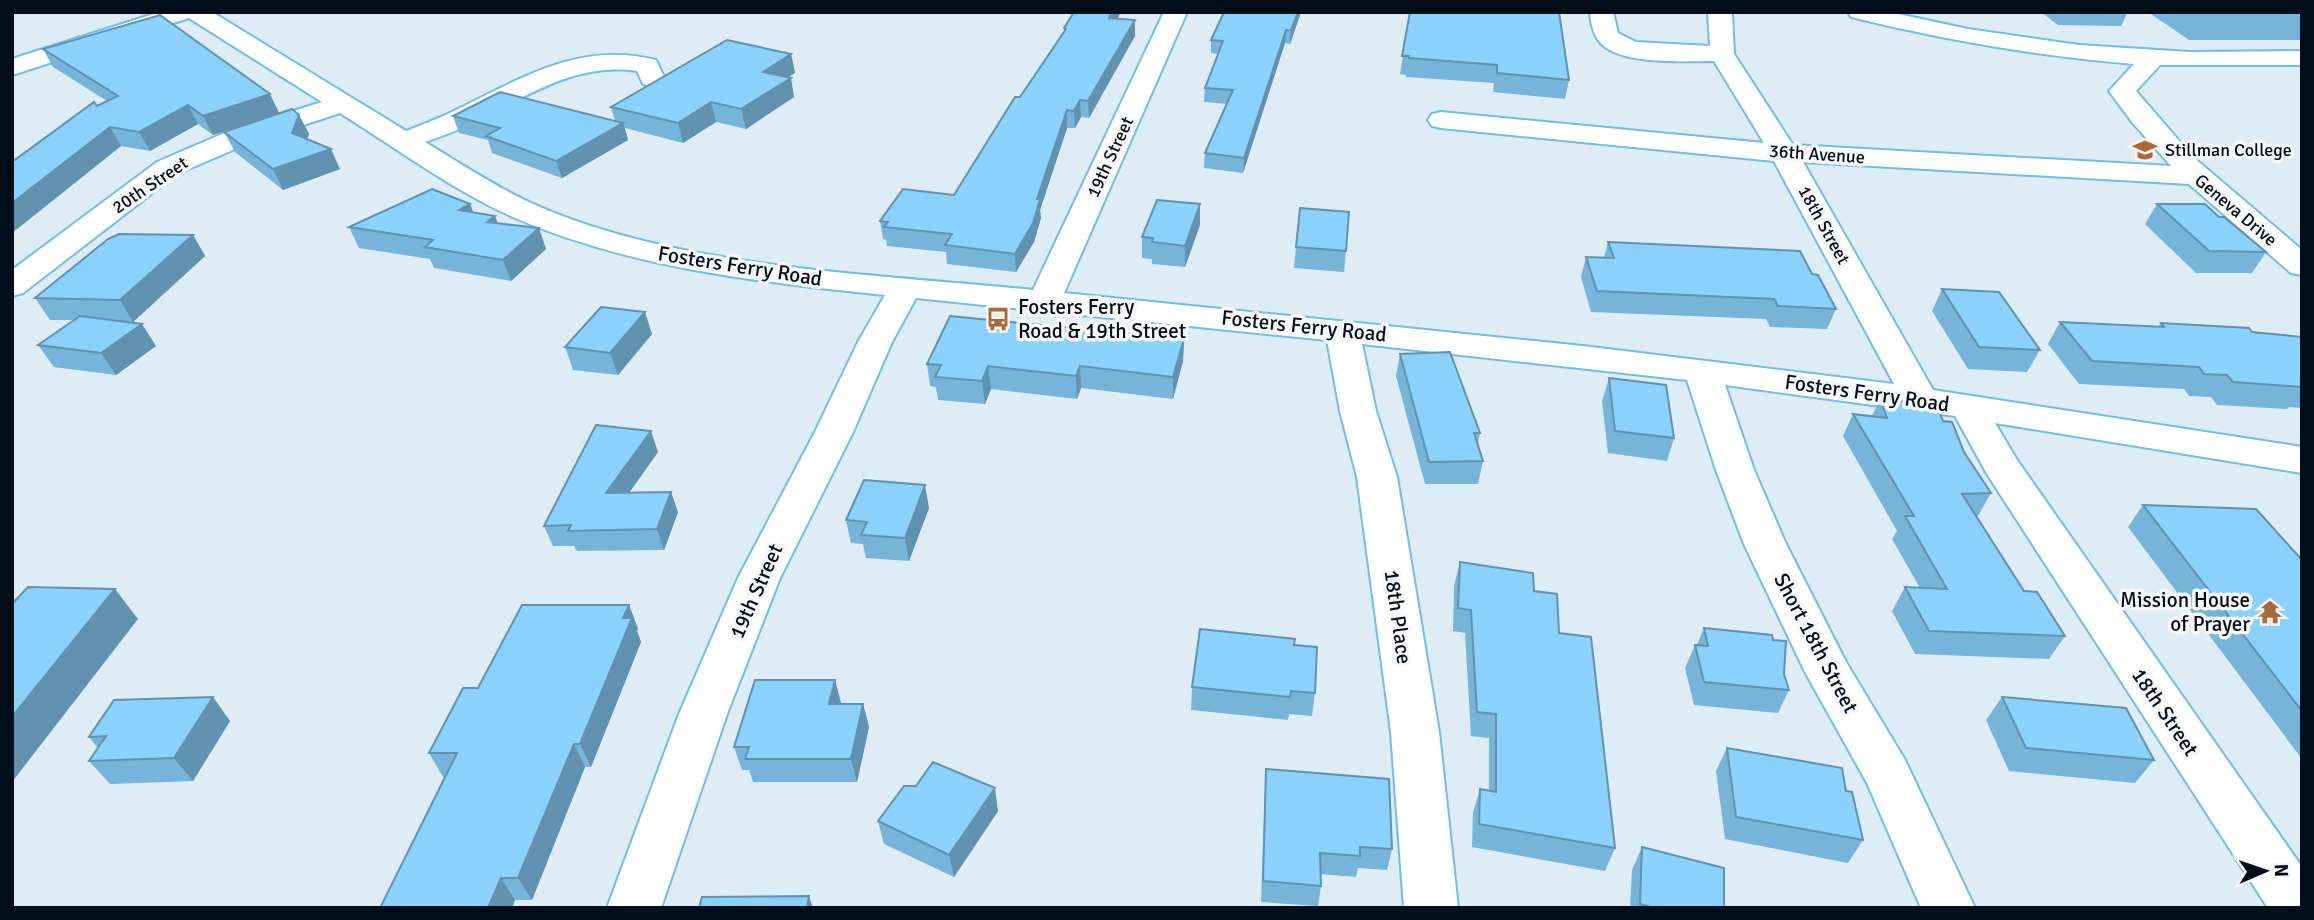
<svg xmlns="http://www.w3.org/2000/svg" width="2314" height="920" font-family="Signika,sans-serif">
<style>
.lines{fill:none;stroke-linecap:round;stroke-linejoin:round}
.minor-casing{stroke:#6fbdeb;stroke-width:4}
.minor{fill:#fff;fill-rule:evenodd}
.wall{fill:#77b4d9}
.shaded-wall{fill:#6192b0}
.building{fill:#8ad1fc;stroke:#6192b0;stroke-width:2}
.labels{text-anchor:middle;stroke-width:7;stroke-linejoin:round;paint-order:stroke}
.far-poi-label{font-size:18px;fill:#000e1b;stroke:#f7f7f7;text-anchor:start}
.far-street-label{font-size:18px;fill:#000e1b;stroke:#f7f7f7}
.street-label{font-size:21px;fill:#000e1b;stroke:#f7f7f7}
.poi-label{font-size:21px;fill:#000e1b;stroke:#f7f7f7;text-anchor:start}
</style>
<rect width="100%" height="100%" fill="#ddecf5"/>
<g class="lines">
<g class="minor-casing">
<path id="minor" d="M160,12h52l194,119c17,-7 34,-13 50,-21 66,-32 124,-69 200,-50l9,19 -4,5 -9,3 -9,-3 -6,-13c-61,-9 -110,25 -162,51 -16,8 -33,14 -50,20 35,21 69,44 106,61 146,66 343,71 502,87l131,-278h23l-123,281 519,53 311,38 -120,-223 -333,-33 -9,-2 -4,-6 4,-6 9,-2 323,31 -50,-82c-30,0 -84,4 -109,-14 -11,-8 -14,-22 -15,-35h23l5,21 18,9 74,4 -2,-34h24l2,42 59,91 378,21 -39,-44 -23,-31 25,-27c-96,-8 -190,-24 -283,-47l-3,-5h41l79,17 111,16 111,7 112,-1v14h-142l-24,26 57,66 109,93v25l-11,-2 -102,-89 -386,-22 130,228 369,57v26l-307,-50 22,37 285,407v41h-34l-281,-434 -32,-58 -230,-31 29,85 32,74 60,118 59,98 70,148h-54l-54,-125 -62,-111 -61,-128 -28,-74 -29,-90 -325,-36 14,67 21,66 42,255 19,176h-54l-13,-176 -34,-255 -17,-66 -13,-71 -411,-42 -24,44 -39,90 -73,146 -53,136 -66,194h-54l72,-194 59,-136 77,-146 43,-90 27,-47c-126,-13 -255,-27 -372,-78 -61,-27 -117,-69 -173,-104l-91,30 -72,31 -154,119 -11,3v-26l145,-108 72,-31 93,-29 -133,-84 -177,57v-16z"/>
</g>
<use href="#minor" class="minor"/>
</g>
<g class="wall">
<polygon points="1074,12 1121,12 1117,19 1135,36 1089,118 1081,117 1075,128 1067,128 1040,210 1041,218 1034,242 1016,272 947,264 946,252 887,246 886,240 883,239 880,221 954,195 1064,32 1064,28"/>
<polygon points="1301,12 1290,44 1285,43 1243,173 1204,168 1205,153 1227,104 1204,102 1205,88 1218,54 1211,53 1211,40"/>
<polygon points="1410,12 1569,80 1565,99 1493,92 1494,83 1406,77 1406,75 1400,74"/>
<polygon points="2041,12 2128,12 2121,26 2058,25"/>
<polygon points="2148,12 2302,12 2302,40 2189,40"/>
<polygon points="43,49 279,113 213,135 198,124 150,151 121,146 12,233 12,162 97,106 107,101 53,67"/>
<polygon points="791,54 795,73 788,77 794,97 746,129 716,122 683,143 625,128 628,140 562,178 492,153 488,140 459,133 453,116 615,121 611,107"/>
<polygon points="299,115 309,134 307,139 340,169 283,190 235,152 224,132"/>
<polygon points="470,204 473,212 498,223 546,249 511,281 434,268 430,259 359,248 349,227"/>
<polygon points="2157,204 2219,217 2266,252 2252,273 2196,273 2145,224"/>
<polygon points="1200,225 1185,267 1152,264 1152,259 1142,258 1142,237"/>
<polygon points="193,235 205,256 133,322 122,321 156,346 116,375 54,367 38,345 74,320 50,320 35,298"/>
<polygon points="1608,242 1812,274 1836,309 1827,329 1770,327 1766,319 1591,312 1581,277 1586,257 1604,257"/>
<polygon points="1296,247 1346,251 1344,272 1294,268"/>
<polygon points="1942,289 2040,350 2027,372 1968,369 1932,311"/>
<polygon points="2060,322 2159,326 2161,323 2302,337 2302,408 2289,407 2287,409 2217,405 2211,397 2189,396 2184,389 2079,384 2048,344"/>
<polygon points="652,334 618,375 573,370 565,347"/>
<polygon points="1184,339 1183,361 1173,399 1081,388 1077,399 991,389 985,404 938,400 936,387 930,386 927,364"/>
<polygon points="1400,354 1480,433 1478,443 1483,461 1478,484 1425,484 1396,376"/>
<polygon points="1609,378 1674,438 1667,461 1608,453 1602,401"/>
<polygon points="1880,399 1943,421 1991,493 1978,516 1976,516 2024,591 2065,636 2049,659 1915,654 1892,611 1905,587 1920,588 1892,539 1897,531 1843,436 1853,414 1872,416"/>
<polygon points="658,452 629,493 678,512 664,550 577,551 574,546 553,546 544,526"/>
<polygon points="2143,505 2302,560 2302,759 2128,527"/>
<polygon points="929,508 909,561 866,558 863,544 851,543 846,520"/>
<polygon points="1460,562 1534,591 1559,633 1615,848 1605,871 1472,847 1473,812 1480,789 1489,791 1489,738 1471,736 1465,633 1453,631 1454,586"/>
<polygon points="629,605 638,629 637,631 641,642 591,767 585,767 532,900 515,900 512,908 445,777 443,777 429,753 478,688"/>
<polygon points="1704,628 1789,690 1778,713 1694,705 1685,668 1695,645 1697,645"/>
<polygon points="1294,645 1315,693 1312,716 1289,714 1288,720 1191,710 1192,687"/>
<polygon points="835,680 840,704 863,704 869,727 857,782 753,782 749,770 742,770 734,747"/>
<polygon points="2002,697 2154,760 2135,783 2009,771 1986,720"/>
<polygon points="230,721 193,781 110,784 89,761 98,748 89,737"/>
<polygon points="1727,748 1846,791 1863,840 1848,863 1725,839 1716,771"/>
<polygon points="1266,769 1392,849 1387,870 1358,868 1356,877 1320,874 1321,886 1318,906 1261,902 1265,790"/>
<polygon points="998,811 954,877 884,844 878,821"/>
<polygon points="1642,847 1724,908 1630,908 1632,870"/>
</g>
<g class="shaded-wall">
<polygon points="1112,12 1121,12 1109,34 1109,18"/>
<polygon points="1298,12 1301,12 1290,44 1291,30"/>
<polygon points="1135,20 1135,36 1089,118 1088,101"/>
<polygon points="1286,30 1285,43 1243,173 1244,158"/>
<polygon points="791,54 795,73 767,91 763,72"/>
<polygon points="791,78 794,97 746,129 741,109"/>
<polygon points="270,94 279,113 213,135 203,116"/>
<polygon points="1080,100 1081,117 1075,128 1074,111"/>
<polygon points="711,102 716,122 683,143 678,123"/>
<polygon points="188,105 198,124 150,151 139,132"/>
<polygon points="1067,110 1067,128 1040,210 1041,218 1034,242 1016,272 1015,254 1037,199"/>
<polygon points="299,115 309,134 302,153 292,133"/>
<polygon points="623,123 628,140 562,178 556,161"/>
<polygon points="110,127 121,146 12,233 12,203"/>
<polygon points="331,149 340,169 283,190 273,169"/>
<polygon points="470,204 478,225 459,210"/>
<polygon points="1200,204 1200,225 1185,267 1185,246"/>
<polygon points="495,216 503,237 487,222"/>
<polygon points="539,228 546,249 511,281 503,260"/>
<polygon points="193,235 205,256 133,322 120,300"/>
<polygon points="645,312 652,334 618,375 610,353"/>
<polygon points="142,324 156,346 116,375 101,353"/>
<polygon points="1184,339 1183,361 1173,399 1173,377"/>
<polygon points="988,366 991,389 985,404 982,381"/>
<polygon points="1080,366 1081,388 1077,399 1076,376"/>
<polygon points="651,431 658,452 614,514 606,493"/>
<polygon points="925,485 929,508 909,561 905,538"/>
<polygon points="671,492 678,512 664,550 657,529"/>
<polygon points="115,589 138,619 12,782 12,717"/>
<polygon points="629,605 638,629 637,631 641,642 591,767 580,744 623,618"/>
<polygon points="835,680 841,703 835,727 829,704"/>
<polygon points="213,697 230,721 193,781 174,758"/>
<polygon points="863,704 869,727 857,782 851,759"/>
<polygon points="574,744 585,767 532,900 518,878"/>
<polygon points="995,788 998,811 954,877 949,855"/>
<polygon points="501,878 515,900 512,908 488,908"/>
<polygon points="809,896 813,908 807,908"/>
</g>
<g class="building">
<polygon points="1074,12 1112,12 1109,18 1135,20 1088,101 1080,100 1074,111 1067,110 1037,199 1040,199 1033,223 1015,254 945,245 952,234 884,227 888,222 880,221 903,189 954,195 1015,97 1020,97 1066,29 1064,28"/>
<polygon points="1224,12 1298,12 1291,30 1286,30 1244,158 1205,153 1233,90 1205,88 1223,41 1211,40"/>
<polygon points="1410,12 1559,12 1569,80 1497,73 1497,65 1409,58 1409,56 1402,56"/>
<polygon points="160,15 270,94 203,116 188,105 139,132 110,127 12,203 12,162 94,102 97,106 118,96 43,49"/>
<polygon points="727,40 791,54 763,72 791,78 741,109 711,102 678,123 611,107"/>
<polygon points="500,92 623,123 556,161 486,136 500,128 453,116"/>
<polygon points="292,109 299,115 292,133 331,149 273,169 224,132"/>
<polygon points="432,189 470,204 459,210 495,216 487,222 539,228 503,260 425,247 433,240 349,227"/>
<polygon points="1157,200 1200,204 1185,246 1152,242 1153,238 1142,237"/>
<polygon points="2157,204 2205,204 2219,217 2224,217 2266,252 2209,251"/>
<polygon points="1300,208 1349,212 1346,251 1296,247"/>
<polygon points="119,234 193,235 120,300 35,298 108,239"/>
<polygon points="1608,242 1800,251 1812,274 1818,275 1836,309 1778,306 1774,299 1597,291 1586,257 1614,258"/>
<polygon points="1942,289 1999,292 2040,350 1979,347"/>
<polygon points="601,307 645,312 610,353 565,347"/>
<polygon points="80,316 142,324 101,353 38,345"/>
<polygon points="950,316 1184,339 1173,377 1080,366 1076,376 988,366 982,381 935,377 941,365 927,364"/>
<polygon points="2060,322 2164,327 2161,323 2249,328 2252,332 2302,337 2302,384 2301,384 2302,387 2233,382 2227,375 2204,374 2199,367 2092,361"/>
<polygon points="1450,352 1480,433 1474,433 1483,461 1429,462 1400,354"/>
<polygon points="1609,378 1666,385 1674,438 1615,431"/>
<polygon points="1880,399 1937,405 1943,421 1952,422 1964,452 1991,493 1962,494 2024,591 2037,592 2065,636 1929,631 1905,587 1947,589 1905,516 1914,516 1853,414 1887,418"/>
<polygon points="596,425 651,431 606,493 671,492 657,529 568,531 571,525 544,526"/>
<polygon points="864,480 925,485 905,538 861,535 867,522 846,520"/>
<polygon points="2143,505 2256,509 2302,560 2302,711"/>
<polygon points="1460,562 1533,573 1534,591 1557,594 1559,633 1591,637 1615,848 1479,824 1480,789 1496,792 1496,714 1477,712 1471,610 1458,608"/>
<polygon points="28,587 115,589 12,717 12,604"/>
<polygon points="522,605 629,605 623,618 632,618 580,744 574,744 518,878 501,878 488,908 380,908 457,753 429,753 463,688 478,688"/>
<polygon points="1704,628 1772,635 1773,640 1786,641 1784,674 1789,690 1704,682 1695,645 1708,646"/>
<polygon points="1200,629 1295,639 1294,645 1317,647 1315,693 1291,691 1290,697 1192,687"/>
<polygon points="755,680 835,680 829,704 863,704 851,759 745,759 749,747 734,747"/>
<polygon points="213,697 174,758 89,761 106,736 89,737 114,700"/>
<polygon points="2002,697 2126,708 2154,760 2026,748"/>
<polygon points="1727,748 1842,768 1846,791 1852,792 1863,840 1736,817"/>
<polygon points="933,762 995,788 949,855 878,821 904,786 916,786"/>
<polygon points="1266,769 1389,779 1392,849 1360,847 1360,856 1320,853 1321,886 1263,881"/>
<polygon points="1642,847 1724,868 1724,908 1654,908 1640,904"/>
<polygon points="809,896 807,908 699,908 702,897"/>
</g>
<defs>
<g id="university-bare" transform="scale(1.89)"><path d="M0-5L7-2L0 1L-7-2ZM-4 1L0 2.5L4 1V4Q0 6-4 4Z" fill="#ab6935" stroke="#f7f7f7" stroke-width="2.5" paint-order="stroke"/></g>
<g id="bus-bare" transform="scale(1.89)"><path d="M-5-6H5V4H4V6H2V4H-2V6H-4V4H-5ZM-3.5-4V0h7V-4ZM-3.5 1.2v1.5H-2V1.2ZM2 1.2v1.5H3.5V1.2Z" fill="#ab6935" stroke="#f7f7f7" stroke-width="2.5" paint-order="stroke"/></g>
<g id="temple-bare" transform="scale(1.89)"><path d="M0-6L5-2H3V0L6.5 2.5H4V6H1.5V3h-3V6H-4V2.5H-6.5L-3 0V-2H-5Z" fill="#ab6935" stroke="#f7f7f7" stroke-width="2.5" paint-order="stroke"/></g>
</defs>
<g fill-rule="evenodd">
<use href="#university-bare" x="2145" y="150"/>
<use href="#bus-bare" x="998" y="319"/>
<use href="#temple-bare" x="2270" y="612"/>
</g>
<g class="labels">
<g class="far-poi-label">
<text x="2165" y="156">Stillman College</text>
</g>
<g class="far-street-label">
<text transform="translate(1817 154) rotate(4)" y="6">36th Avenue</text>
<text transform="translate(1110 157) rotate(-65)" y="6">19th Street</text>
<text transform="translate(150 185) rotate(-34)" y="6">20th Street</text>
<text transform="translate(2236 210) rotate(40)" y="6">Geneva Drive</text>
<text transform="translate(1824 225) rotate(61)" y="6">18th Street</text>
</g>
<g class="street-label">
<text transform="translate(740 266) rotate(9)" y="7">Fosters Ferry Road</text>
<text transform="translate(1304 326) rotate(6)" y="7">Fosters Ferry Road</text>
<text transform="translate(1867 393) rotate(8)" y="7">Fosters Ferry Road</text>
<text transform="translate(756 591) rotate(-66)" y="7">19th Street</text>
<text transform="translate(1398 617) rotate(82)" y="7">18th Place</text>
<text transform="translate(1816 643) rotate(62)" y="7">Short 18th Street</text>
<text transform="translate(2165 712) rotate(56)" y="7">18th Street</text>
</g>
<g class="poi-label">
<text x="1018" y="314">Fosters Ferry<tspan x="1018" dy="24">Road &amp; 19th Street</tspan></text>
<text x="2250" y="607" text-anchor="end">Mission House<tspan x="2250" dy="24">of Prayer</tspan></text>
</g>
</g>
<rect width="2314" height="920" fill="none" stroke="#000e1b" stroke-width="28"/>
<g transform="translate(2265 871) rotate(88)" stroke="#f7f7f7" stroke-width="5" paint-order="stroke">
<path d="M0-5L12 26L0 18L-12 26Z" fill="#000e1b"/>
<text y="-10" font-size="19" font-weight="bold" text-anchor="middle" fill="#000e1b">N</text>
</g>
</svg>
